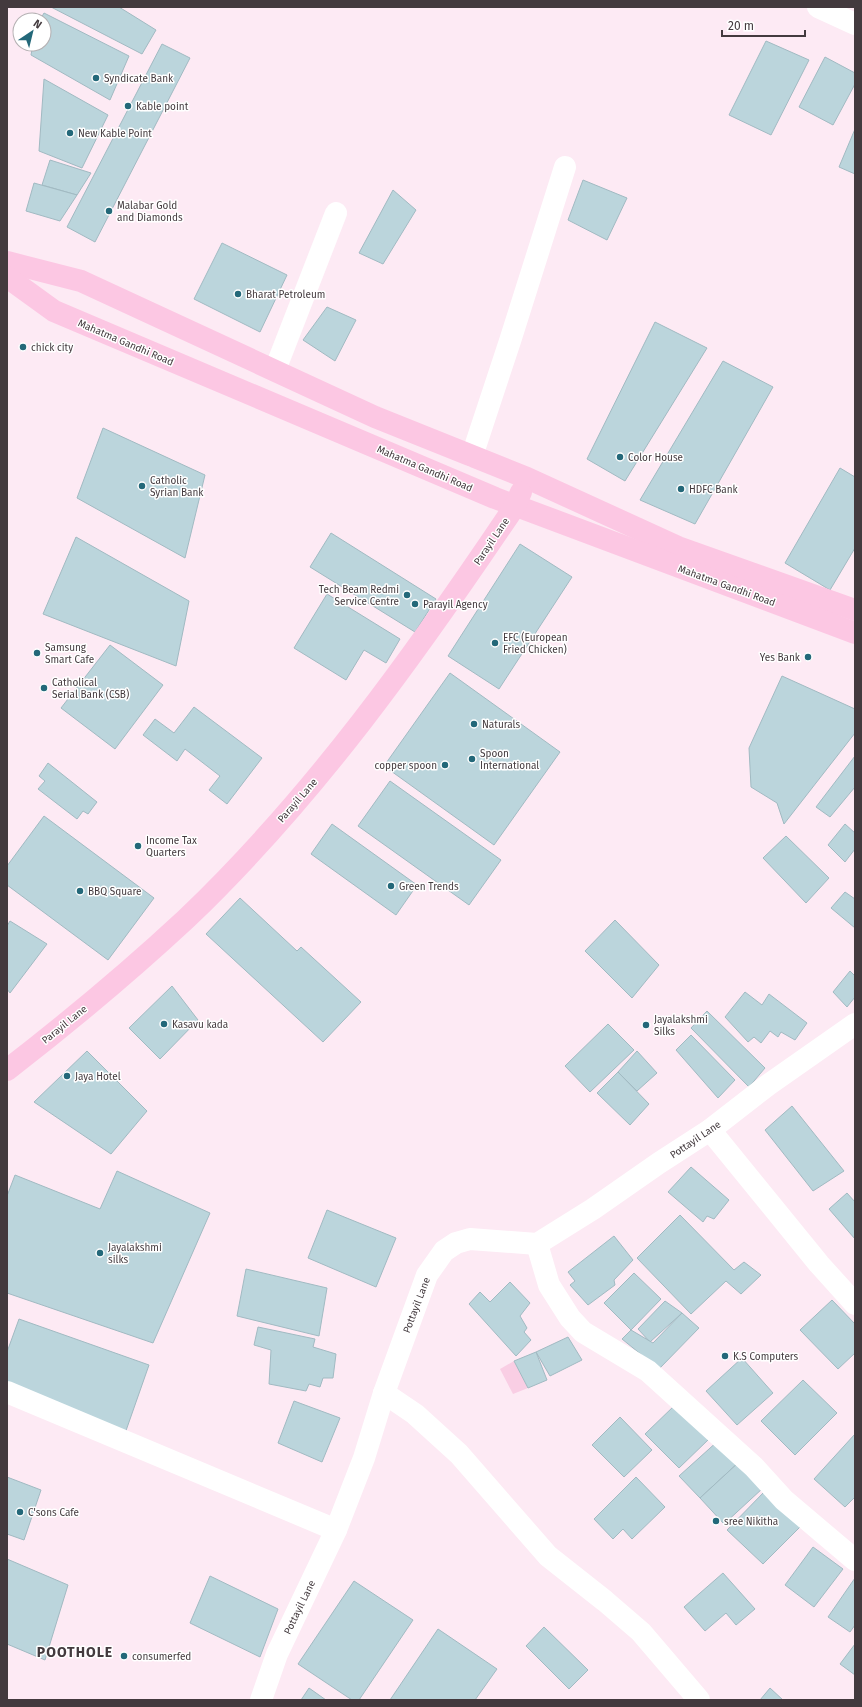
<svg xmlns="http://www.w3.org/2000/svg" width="862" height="1707" font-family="'Fira Sans',sans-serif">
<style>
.green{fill:#f9cee4}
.building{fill:#bbd5dc;stroke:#a1bac2}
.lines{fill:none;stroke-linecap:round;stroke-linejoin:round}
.minor{stroke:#fff;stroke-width:22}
.major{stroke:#fcc7e3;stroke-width:22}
.poi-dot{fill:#236879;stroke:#fff;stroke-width:1.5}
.labels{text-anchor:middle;stroke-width:3;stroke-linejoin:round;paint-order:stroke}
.poi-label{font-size:10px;fill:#433a3e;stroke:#fff;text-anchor:start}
.street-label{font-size:10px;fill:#433a3e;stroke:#fff}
.district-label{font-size:14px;font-weight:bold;letter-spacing:1px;fill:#433a3e;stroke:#fff}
</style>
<rect width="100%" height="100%" fill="#fdeaf4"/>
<polygon class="green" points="514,1361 528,1388 513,1394 500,1369"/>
<g class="building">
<polygon points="51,7 119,7 156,30 142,54"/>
<polygon points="44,13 129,56 110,100 31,55 33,44 44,44 44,20 40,20"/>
<polygon points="766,41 809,60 771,135 729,115"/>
<polygon points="162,44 190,58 95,242 67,227"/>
<polygon points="825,57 855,73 855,84 833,125 799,107"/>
<polygon points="44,79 108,115 82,168 39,151"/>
<polygon points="855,129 855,174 839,167"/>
<polygon points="50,160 91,173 77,195 42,185"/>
<polygon points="583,180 627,198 607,240 568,220"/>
<polygon points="34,183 77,195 60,221 26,211"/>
<polygon points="393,190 416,210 383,264 359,253"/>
<polygon points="222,243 287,275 260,332 194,299"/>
<polygon points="327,307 356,320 335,361 303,340"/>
<polygon points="655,322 707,348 625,481 587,459"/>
<polygon points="723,361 773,387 695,524 640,500"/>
<polygon points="103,428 205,475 185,558 77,498"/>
<polygon points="840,468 855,477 855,548 830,590 785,563"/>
<polygon points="331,533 436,599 415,632 310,567"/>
<polygon points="76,537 189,601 176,666 43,614"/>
<polygon points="520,544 572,577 499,689 448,656"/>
<polygon points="327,594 400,639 386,663 364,650 346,680 294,648"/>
<polygon points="110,645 163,685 115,749 61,708"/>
<polygon points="450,673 560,752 494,845 384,766"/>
<polygon points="782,676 855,709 855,733 784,824 777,803 751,787 749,748"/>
<polygon points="194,707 262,758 227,804 209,790 220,776 185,749 177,761 143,735 155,719 174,733"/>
<polygon points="855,756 855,787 830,817 816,807"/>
<polygon points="48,763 97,802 88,814 83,811 77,819 38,789 45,781 39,776"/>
<polygon points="390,781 501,860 469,905 358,826"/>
<polygon points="44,816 154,898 108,960 7,885 7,866"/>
<polygon points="332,824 417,885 396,915 311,854"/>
<polygon points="845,824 855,833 855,849 845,862 828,845"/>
<polygon points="786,836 829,878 806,903 763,858"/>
<polygon points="845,892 855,899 855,928 831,908"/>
<polygon points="240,898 297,951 301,947 361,1002 323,1042 206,934"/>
<polygon points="615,920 659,965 632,998 585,951"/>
<polygon points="10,921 47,944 10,993 7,989 7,926"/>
<polygon points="850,971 855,976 855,997 847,1007 833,992"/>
<polygon points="172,986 198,1020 160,1059 129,1028"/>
<polygon points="745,992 762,1005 769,994 807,1023 795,1040 781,1032 778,1037 770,1031 761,1043 754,1037 748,1042 725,1017"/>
<polygon points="707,1011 765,1068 749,1087 691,1028"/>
<polygon points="608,1024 634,1050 590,1092 565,1066"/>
<polygon points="691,1035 735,1080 718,1098 676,1050"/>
<polygon points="87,1051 147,1111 111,1154 34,1102"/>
<polygon points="637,1051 657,1073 637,1091 618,1072"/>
<polygon points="618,1072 649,1104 630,1125 597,1093"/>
<polygon points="792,1106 844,1171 813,1191 765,1130"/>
<polygon points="691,1167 729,1200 714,1219 707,1216 703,1222 668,1192"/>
<polygon points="117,1171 210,1213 153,1343 7,1293 7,1196 15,1175 100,1209"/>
<polygon points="847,1193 855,1202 855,1239 829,1209"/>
<polygon points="327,1210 396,1238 376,1287 308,1258"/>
<polygon points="680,1215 734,1270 744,1262 761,1275 741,1294 726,1281 691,1314 637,1258"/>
<polygon points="614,1236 633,1260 614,1280 615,1285 588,1305 570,1285 575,1281 568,1272"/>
<polygon points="246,1269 327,1288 319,1336 237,1316"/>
<polygon points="634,1273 661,1299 631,1330 604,1303"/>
<polygon points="510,1282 530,1303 520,1316 527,1328 524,1332 531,1340 516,1356 469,1304 480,1292 490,1302"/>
<polygon points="832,1300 855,1324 855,1353 838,1369 800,1330"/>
<polygon points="665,1301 682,1313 650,1342 638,1329"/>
<polygon points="682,1313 699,1328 659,1369 622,1339 631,1330 653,1343"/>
<polygon points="19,1319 149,1365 122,1442 7,1401 7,1352"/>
<polygon points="258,1327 315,1339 313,1347 336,1354 333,1378 323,1378 320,1387 309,1384 306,1391 269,1384 271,1350 254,1345"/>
<polygon points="568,1337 582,1360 550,1376 536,1352"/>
<polygon points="536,1352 547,1380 528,1388 514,1361"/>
<polygon points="742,1358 773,1393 737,1425 706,1391"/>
<polygon points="803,1380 837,1413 795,1455 761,1421"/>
<polygon points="294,1401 340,1418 322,1462 278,1443"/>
<polygon points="675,1405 709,1439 679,1468 645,1434"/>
<polygon points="620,1417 652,1450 624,1477 592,1445"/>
<polygon points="855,1434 855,1497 845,1507 814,1479"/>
<polygon points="719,1440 739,1462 700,1498 679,1476"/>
<polygon points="739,1462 763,1488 724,1524 700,1498"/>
<polygon points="7,1477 41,1490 24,1540 7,1534"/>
<polygon points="636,1477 665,1507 632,1539 623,1529 613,1539 594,1519"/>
<polygon points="765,1491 801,1526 763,1564 727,1530"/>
<polygon points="813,1547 843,1569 814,1607 785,1585"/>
<polygon points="7,1559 68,1585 45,1660 7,1644"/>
<polygon points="723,1573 755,1609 736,1625 726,1613 705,1631 684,1607"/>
<polygon points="210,1576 278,1609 260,1657 190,1623"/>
<polygon points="855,1578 855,1625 850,1632 828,1617"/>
<polygon points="354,1581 413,1620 359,1700 352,1700 298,1664"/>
<polygon points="544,1627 588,1670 569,1689 526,1646"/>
<polygon points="438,1629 497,1669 475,1700 390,1700"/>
<polygon points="855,1644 855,1675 840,1664"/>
<polygon points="309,1688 326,1700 301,1700"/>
<polygon points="770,1688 783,1700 760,1700"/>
</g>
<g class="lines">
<g class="minor">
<polyline points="818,7 855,24"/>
<polyline points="275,370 336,213"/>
<polyline points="472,456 510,341 565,167"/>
<polyline points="710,1130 819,1264 855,1304"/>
<polyline points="537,1244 549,1285 570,1318 583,1332 648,1371 754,1467 784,1500 855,1560"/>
<polyline points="7,1392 336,1530"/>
<polyline points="384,1393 415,1414 459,1454 548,1556 605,1601 641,1632 699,1700"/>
<polyline points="261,1700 277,1654 336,1530 364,1458 384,1393 427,1275 444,1251 456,1243 470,1239 537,1244 593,1209 659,1163 710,1130 768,1085 855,1024"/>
</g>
<g class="major">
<polyline points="7,262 81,281 375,417 527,478 678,547 855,610"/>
<polyline points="7,277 54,311 495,498 855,633"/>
<path d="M7,1070c62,-48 122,-98 179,-151 128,-122 231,-267 329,-413l6,-14"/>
</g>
</g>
<g class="poi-dot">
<circle cx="96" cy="78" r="4"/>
<circle cx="128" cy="106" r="4"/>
<circle cx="70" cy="133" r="4"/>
<circle cx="109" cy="211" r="4"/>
<circle cx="238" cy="294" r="4"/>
<circle cx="23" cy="347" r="4"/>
<circle cx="620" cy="457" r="4"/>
<circle cx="142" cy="486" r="4"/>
<circle cx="681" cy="489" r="4"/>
<circle cx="407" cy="595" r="4"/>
<circle cx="415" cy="604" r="4"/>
<circle cx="495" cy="643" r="4"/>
<circle cx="37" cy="653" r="4"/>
<circle cx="808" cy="657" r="4"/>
<circle cx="44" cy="688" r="4"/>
<circle cx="474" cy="724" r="4"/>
<circle cx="472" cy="759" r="4"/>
<circle cx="445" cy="765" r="4"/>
<circle cx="138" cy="846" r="4"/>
<circle cx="391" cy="886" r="4"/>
<circle cx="80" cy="891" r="4"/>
<circle cx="164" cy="1024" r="4"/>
<circle cx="646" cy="1025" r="4"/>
<circle cx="67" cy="1076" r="4"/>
<circle cx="100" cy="1253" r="4"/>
<circle cx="725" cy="1356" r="4"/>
<circle cx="20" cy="1512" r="4"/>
<circle cx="716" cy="1521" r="4"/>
<circle cx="124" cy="1656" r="4"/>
</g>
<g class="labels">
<g class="poi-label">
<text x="104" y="82">Syndicate Bank</text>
<text x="136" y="110">Kable point</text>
<text x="78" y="137">New Kable Point</text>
<text x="117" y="209">Malabar Gold<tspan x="117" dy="12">and Diamonds</tspan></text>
<text x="246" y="298">Bharat Petroleum</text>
<text x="31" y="351">chick city</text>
<text x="628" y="461">Color House</text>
<text x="150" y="484">Catholic<tspan x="150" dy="12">Syrian Bank</tspan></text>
<text x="689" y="493">HDFC Bank</text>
<text x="399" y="593" text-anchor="end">Tech Beam Redmi<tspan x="399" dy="12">Service Centre</tspan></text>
<text x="423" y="608">Parayil Agency</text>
<text x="503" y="641">EFC (European<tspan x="503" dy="12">Fried Chicken)</tspan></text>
<text x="45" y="651">Samsung<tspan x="45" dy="12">Smart Cafe</tspan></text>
<text x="800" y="661" text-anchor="end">Yes Bank</text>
<text x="52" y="686">Catholical<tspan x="52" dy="12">Serial Bank (CSB)</tspan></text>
<text x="482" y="728">Naturals</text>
<text x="480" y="757">Spoon<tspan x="480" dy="12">International</tspan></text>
<text x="437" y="769" text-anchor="end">copper spoon</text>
<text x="146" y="844">Income Tax<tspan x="146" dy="12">Quarters</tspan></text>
<text x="399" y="890">Green Trends</text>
<text x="88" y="895">BBQ Square</text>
<text x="654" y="1023">Jayalakshmi<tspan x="654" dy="12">Silks</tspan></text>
<text x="172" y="1028">Kasavu kada</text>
<text x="75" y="1080">Jaya Hotel</text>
<text x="108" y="1251">Jayalakshmi<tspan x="108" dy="12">silks</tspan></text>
<text x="733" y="1360">K.S Computers</text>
<text x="28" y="1516">C'sons Cafe</text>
<text x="724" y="1525">sree Nikitha</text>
<text x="132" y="1660">consumerfed</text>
</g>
<g class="street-label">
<text transform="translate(126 342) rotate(23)" y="4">Mahatma Gandhi Road</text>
<text transform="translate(425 468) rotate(23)" y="4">Mahatma Gandhi Road</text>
<text transform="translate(491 541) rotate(-56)" y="4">Parayil Lane</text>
<text transform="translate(727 585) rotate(20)" y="4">Mahatma Gandhi Road</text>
<text transform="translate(297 800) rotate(-49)" y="4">Parayil Lane</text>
<text transform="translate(64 1024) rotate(-39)" y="4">Parayil Lane</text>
<text transform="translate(695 1139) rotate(-34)" y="4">Pottayil Lane</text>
<text transform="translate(416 1305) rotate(-69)" y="4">Pottayil Lane</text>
<text transform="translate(299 1607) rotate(-64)" y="4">Pottayil Lane</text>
</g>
<g class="district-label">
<text x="75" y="1657">POOTHOLE</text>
</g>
</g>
<rect width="862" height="1707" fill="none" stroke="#433a3e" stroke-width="16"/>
<g transform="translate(32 32) rotate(35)"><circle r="19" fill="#ffffff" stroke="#b4b0b2"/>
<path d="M0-3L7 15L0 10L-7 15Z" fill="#236879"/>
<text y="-6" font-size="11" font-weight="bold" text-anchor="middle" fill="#433a3e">N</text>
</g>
<path d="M722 30v6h83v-6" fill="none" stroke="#433a3e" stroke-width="2"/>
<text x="728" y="30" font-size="12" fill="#433a3e" stroke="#ffffff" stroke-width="3" paint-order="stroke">20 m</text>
</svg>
